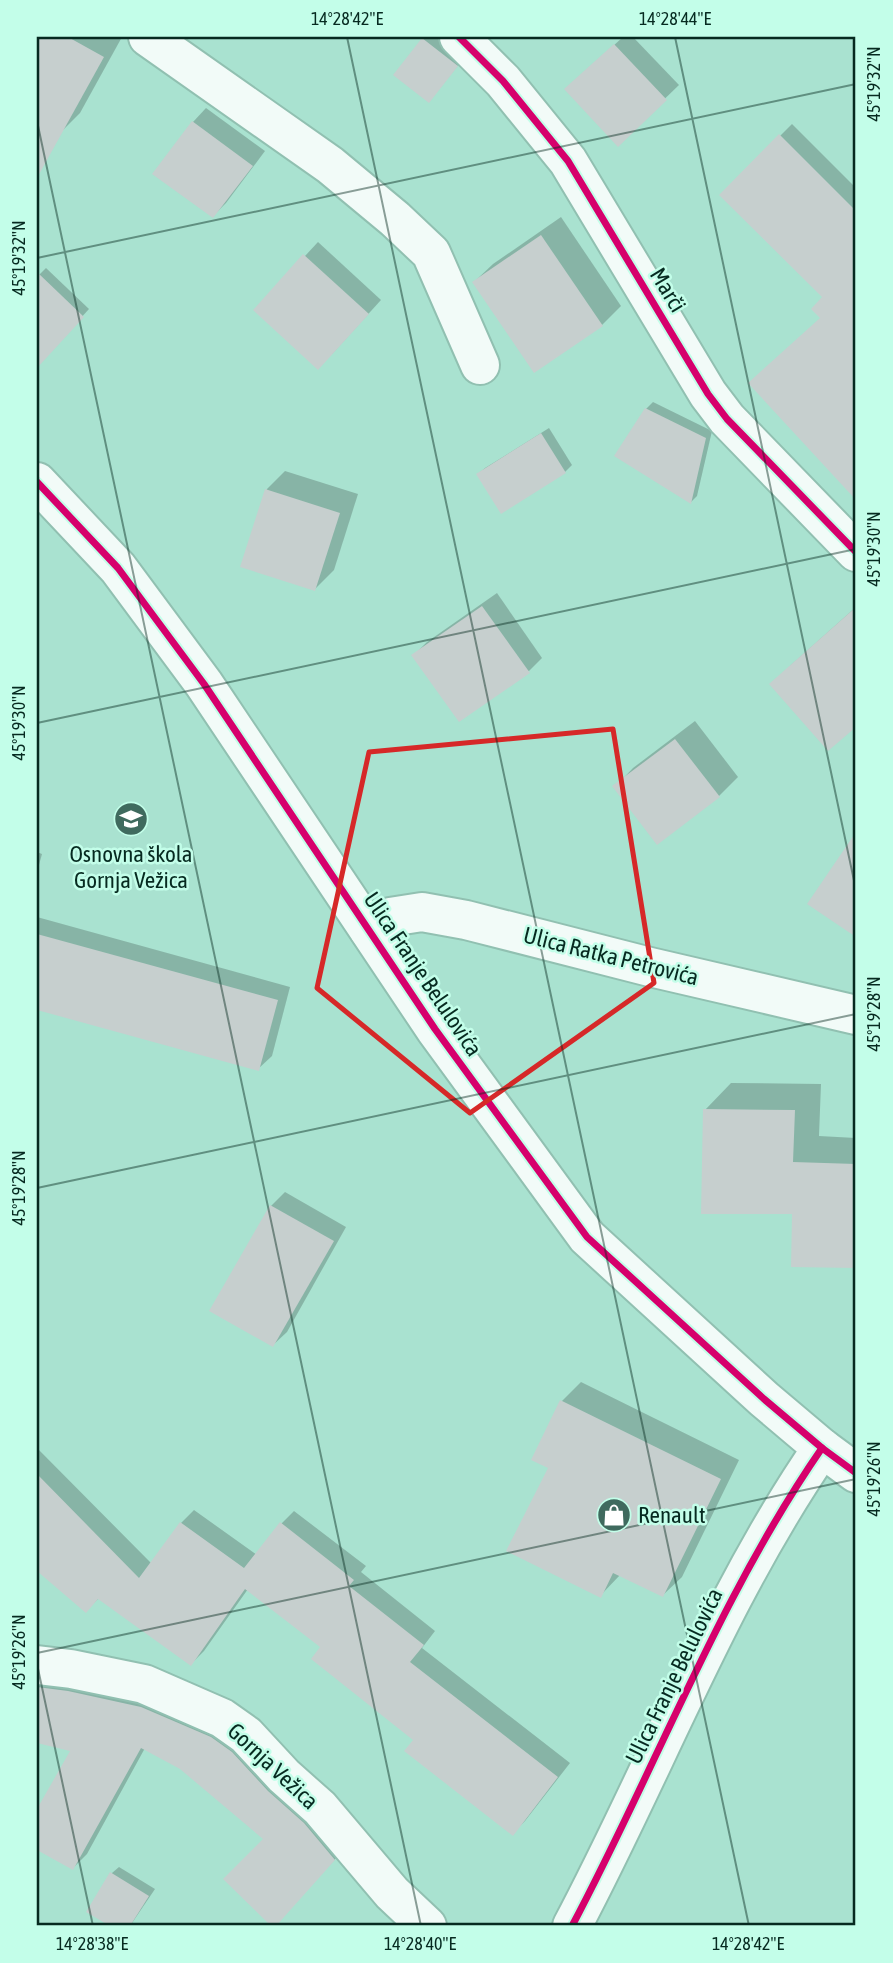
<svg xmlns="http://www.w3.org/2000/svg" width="893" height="1963" font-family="'Asap Condensed',sans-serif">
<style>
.shadow{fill:#0003}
.building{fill:#c6cfce}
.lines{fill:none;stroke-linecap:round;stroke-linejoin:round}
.minor-casing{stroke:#91c0b1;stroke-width:42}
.minor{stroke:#f2fbf8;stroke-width:38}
.cycleway-casing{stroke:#c3fee9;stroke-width:11}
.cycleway{stroke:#d6006c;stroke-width:7}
.marked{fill:none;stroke:#d62828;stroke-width:5;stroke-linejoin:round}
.ticks{fill:none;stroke:#062a20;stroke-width:2;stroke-opacity:0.45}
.labels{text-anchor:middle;stroke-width:5;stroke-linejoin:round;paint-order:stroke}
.street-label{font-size:23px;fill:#062a20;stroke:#c3fee9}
.poi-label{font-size:23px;fill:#062a20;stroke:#c3fee9}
.neatline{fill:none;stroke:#062a20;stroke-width:2.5}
.ticks-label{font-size:18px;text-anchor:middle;fill:#062a20}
</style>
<rect width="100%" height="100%" fill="#a9e2d0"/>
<g class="shadow">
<polygon points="37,37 122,37 80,113 61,132 37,119"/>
<polygon points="425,37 436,37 463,59 435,94 395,74"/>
<polygon points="623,37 633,37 679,85 618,144 580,76"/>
<polygon points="206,108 265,151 226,203 213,216 193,122"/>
<polygon points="792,124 856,188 856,497 751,383 822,317 825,297 721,195"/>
<polygon points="561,217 621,306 602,325 474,282 493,264"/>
<polygon points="318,242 381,300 332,354 305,256"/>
<polygon points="46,268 89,309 37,366 37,277"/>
<polygon points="653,402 712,431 697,496 691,502 646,409"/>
<polygon points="549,428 572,465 565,472 501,511 478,474 485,468"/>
<polygon points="285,471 358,494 334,570 315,589 242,566 267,489"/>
<polygon points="497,593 542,658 529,671 414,655 427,642"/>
<polygon points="856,607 856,724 828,749 790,666"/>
<polygon points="695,721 738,777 719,796 658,843 615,787 633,768"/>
<polygon points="37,852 42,854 37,872"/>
<polygon points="37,917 290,987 272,1056 258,1069 37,1008"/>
<polygon points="731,1083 821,1084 819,1136 856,1138 856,1267 793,1266 794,1213 705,1110"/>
<polygon points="285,1192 346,1227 287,1332 273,1345 271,1206"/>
<polygon points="581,1382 739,1460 682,1577 663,1595 620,1575 600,1596 562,1401"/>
<polygon points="37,1448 152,1564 181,1523 194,1510 257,1555 281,1524 294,1511 366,1566 361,1572 435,1631 422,1648 570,1763 525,1821 512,1834 323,1647 248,1589 204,1651 191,1664 99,1598 86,1611 37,1568"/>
<polygon points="37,1668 225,1724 348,1845 274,1926 225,1879 265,1839 181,1767 145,1748 87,1854 73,1868 37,1848 37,1812 72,1750 37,1741"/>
<polygon points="119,1867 155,1889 130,1926 114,1926 89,1911 112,1873"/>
</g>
<g class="building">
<polygon points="37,37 68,37 104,57 37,178"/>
<polygon points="422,38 458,66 429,103 393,75"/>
<polygon points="614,44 667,100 618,147 564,89"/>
<polygon points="192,121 253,166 213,218 152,174"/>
<polygon points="779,134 856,211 856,500 748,383 820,318 811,309 822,297 719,195"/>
<polygon points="541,235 603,326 534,373 472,282"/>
<polygon points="303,254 369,314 318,370 253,310"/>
<polygon points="37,272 84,317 37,368"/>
<polygon points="645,408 706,438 691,504 614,456"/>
<polygon points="541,433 566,473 501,514 476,474"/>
<polygon points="265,489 340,513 315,591 240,567"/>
<polygon points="482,606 530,673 459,722 411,655"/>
<polygon points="856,607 856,727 828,751 769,684"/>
<polygon points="675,739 720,797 657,845 612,786"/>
<polygon points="856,832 856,937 807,904"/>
<polygon points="37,934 278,1000 259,1071 37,1010"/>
<polygon points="703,1109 795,1110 793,1162 856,1164 856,1268 791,1267 792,1214 701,1214"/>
<polygon points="270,1205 334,1241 273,1347 209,1311"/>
<polygon points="560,1400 721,1479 663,1597 613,1573 601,1598 506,1551 548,1468 531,1460"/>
<polygon points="37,1474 139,1578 180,1522 244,1568 280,1522 354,1580 349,1586 424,1645 410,1662 558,1777 513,1836 404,1751 413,1740 311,1659 320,1647 245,1589 191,1666 98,1599 86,1613 37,1571"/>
<polygon points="37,1687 68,1691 141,1707 211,1737 232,1752 268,1791 304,1823 335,1860 276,1926 271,1926 223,1879 263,1839 180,1769 141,1748 73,1870 37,1850 37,1809 70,1751 37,1743"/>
<polygon points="110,1872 149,1896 130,1926 110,1926 86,1912"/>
</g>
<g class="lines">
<g class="minor-casing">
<g id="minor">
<polyline points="148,37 330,165 395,219 431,253 480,365"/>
<polyline points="459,37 503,81 568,161 708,394 727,419 856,552"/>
<polyline points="37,482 118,568 204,684 435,1029 587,1237 764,1399 822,1448 856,1473"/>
<polyline points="369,930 390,917 422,912 466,920 650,967 856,1015"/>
<polyline points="37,1665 71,1669 144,1684 222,1718 246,1735 284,1776 320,1808 392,1893 427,1926"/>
<path d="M572,1926c84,-158 147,-329 250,-478"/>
</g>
</g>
<use href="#minor" class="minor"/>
<g class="cycleway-casing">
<g id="cycleway">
<polyline points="459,37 503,81 568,161 708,394 727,419 856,552"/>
<polyline points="37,482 118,568 204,684 435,1029 587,1237 764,1399 822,1448 856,1473"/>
<path d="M572,1926c84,-158 147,-329 250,-478"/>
</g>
</g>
<use href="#cycleway" class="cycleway"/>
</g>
<path class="marked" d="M613,729l41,254 -184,130 -153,-125 52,-236z"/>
<path class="ticks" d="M347,37l402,1889M675,37l181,853M37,121l384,1805M37,258l819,-174M37,723l819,-174M37,1188l819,-174M37,1653l819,-174M37,1664l56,262"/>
<defs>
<g id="school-disc" transform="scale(1.75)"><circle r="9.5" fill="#3f6a5e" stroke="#c3fee9"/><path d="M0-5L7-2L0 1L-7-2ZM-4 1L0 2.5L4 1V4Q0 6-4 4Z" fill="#fff"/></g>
<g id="shop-disc" transform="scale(1.75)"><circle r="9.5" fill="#3f6a5e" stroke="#c3fee9"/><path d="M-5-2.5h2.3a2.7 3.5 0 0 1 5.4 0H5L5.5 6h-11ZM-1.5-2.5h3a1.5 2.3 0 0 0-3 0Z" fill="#fff"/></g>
</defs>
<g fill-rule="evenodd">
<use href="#school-disc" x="131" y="819"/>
<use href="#shop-disc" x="614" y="1515"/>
</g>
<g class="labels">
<g class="street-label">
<text transform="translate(668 290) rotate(59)" y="8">Marči</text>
<text transform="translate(611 956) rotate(14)" y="8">Ulica Ratka Petrovića</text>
<text transform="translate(423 974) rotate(56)" y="8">Ulica Franje Belulovića</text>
<text transform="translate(674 1676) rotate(-64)" y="8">Ulica Franje Belulovića</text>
<text transform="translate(273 1766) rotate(43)" y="8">Gornja Vežica</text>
</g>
<g class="poi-label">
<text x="131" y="862">Osnovna škola<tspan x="131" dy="26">Gornja Vežica</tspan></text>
<text x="638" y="1523" text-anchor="start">Renault</text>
</g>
</g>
<rect width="893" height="1963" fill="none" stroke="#c3fee9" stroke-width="77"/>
<rect x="38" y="38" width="816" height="1886" class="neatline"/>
<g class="ticks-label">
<text x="347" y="25">14°28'42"E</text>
<text x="675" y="25">14°28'44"E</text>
<text transform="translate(874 84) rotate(-90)" y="6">45°19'32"N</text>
<text transform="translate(19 258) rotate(-90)" y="6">45°19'32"N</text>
<text transform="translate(874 549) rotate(-90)" y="6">45°19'30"N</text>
<text transform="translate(19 723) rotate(-90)" y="6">45°19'30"N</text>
<text transform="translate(874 1014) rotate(-90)" y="6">45°19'28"N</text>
<text transform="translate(19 1188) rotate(-90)" y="6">45°19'28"N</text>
<text transform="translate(874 1479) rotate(-90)" y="6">45°19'26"N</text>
<text transform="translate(19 1652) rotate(-90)" y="6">45°19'26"N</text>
<text x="92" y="1950">14°28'38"E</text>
<text x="420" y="1950">14°28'40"E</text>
<text x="748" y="1950">14°28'42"E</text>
</g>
</svg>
